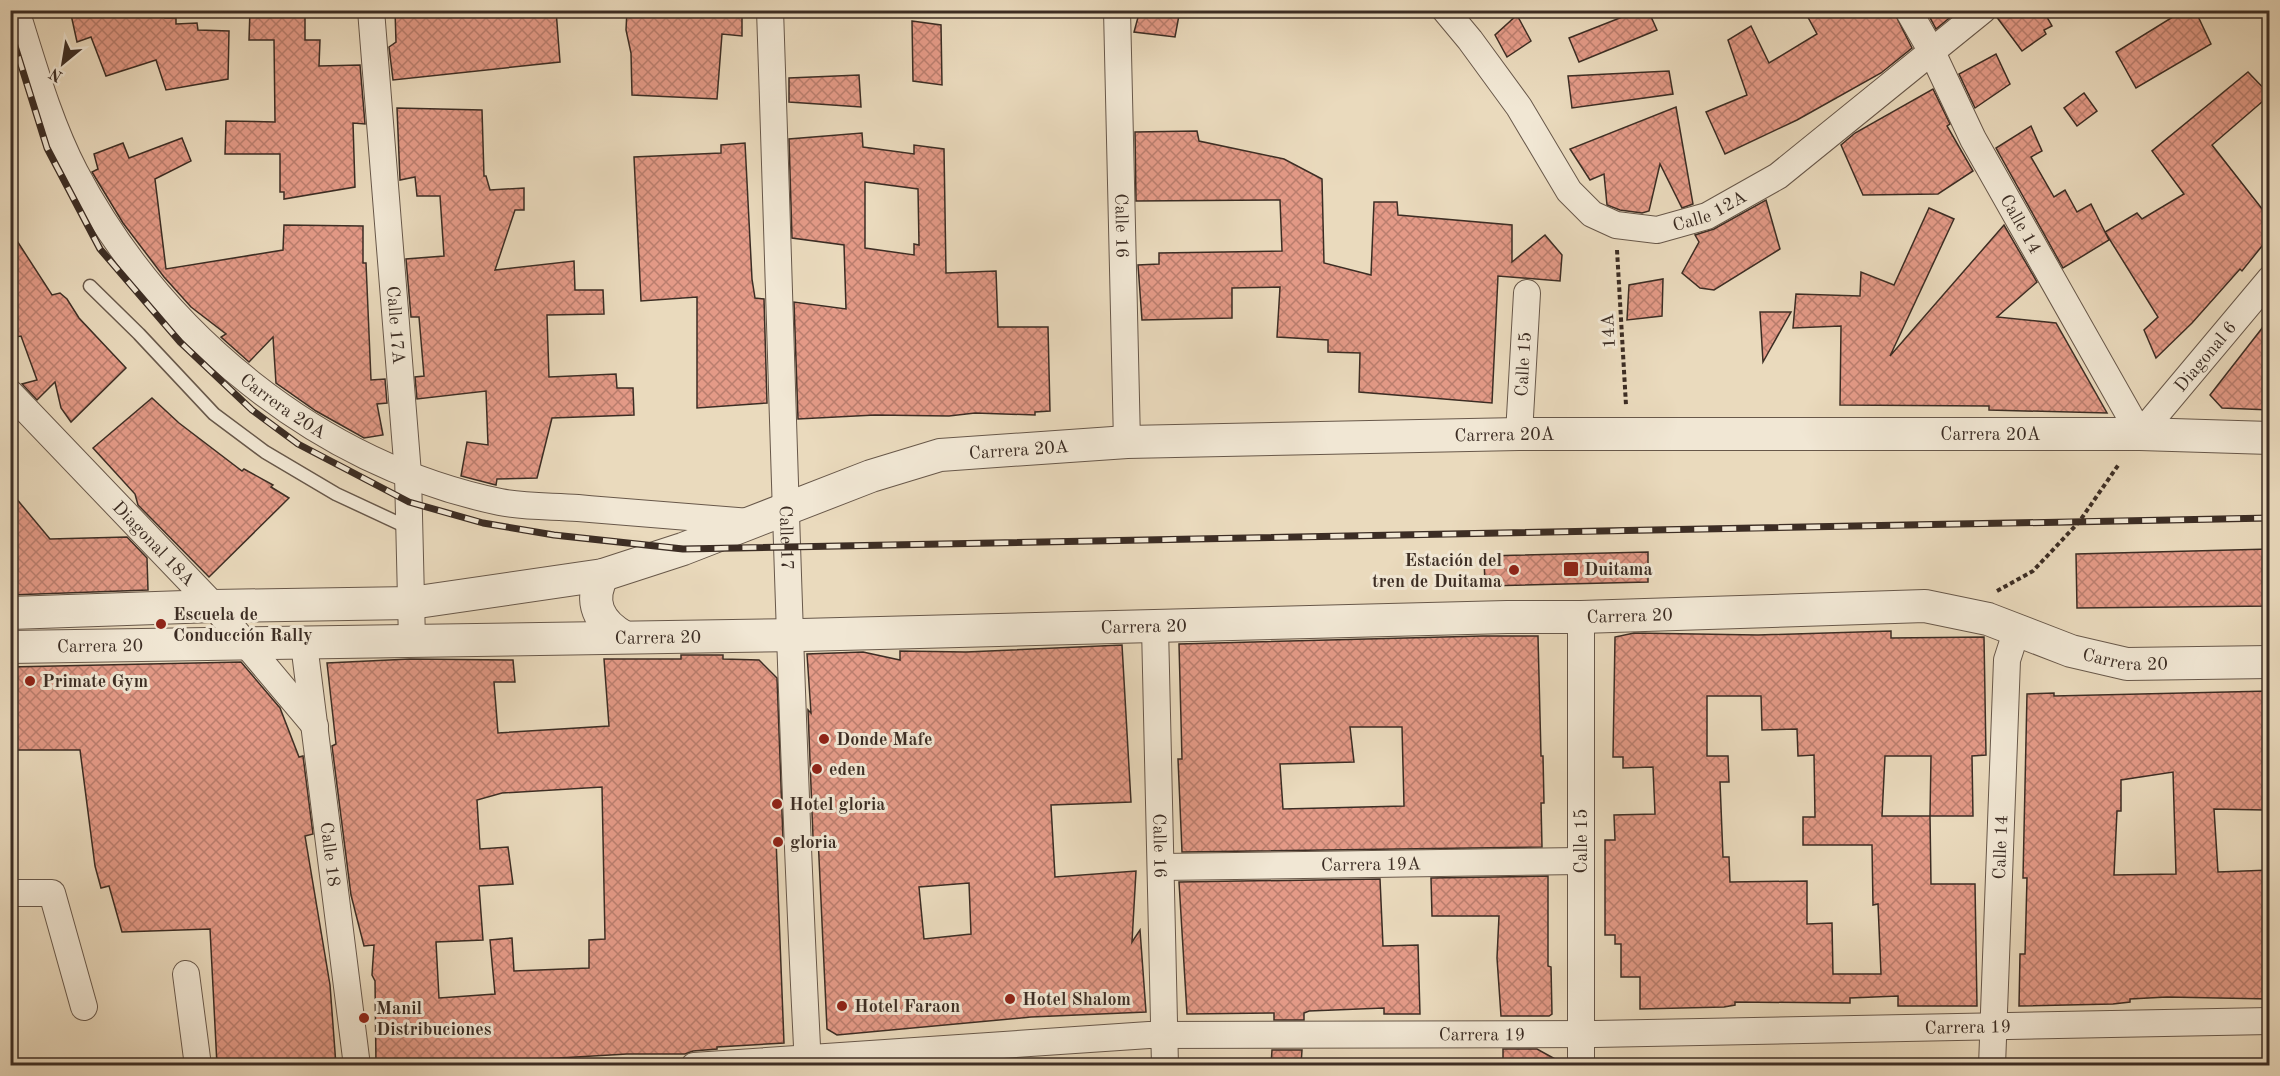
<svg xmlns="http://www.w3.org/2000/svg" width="2280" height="1076" font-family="'Old Standard TT',serif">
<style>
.building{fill:url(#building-cross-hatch);stroke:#3c2d24;stroke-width:1.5;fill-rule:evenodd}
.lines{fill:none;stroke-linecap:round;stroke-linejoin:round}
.service-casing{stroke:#68584a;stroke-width:15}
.minor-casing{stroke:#68584a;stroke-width:28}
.tertiary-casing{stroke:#68584a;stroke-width:34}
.path{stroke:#3c2d24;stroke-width:4;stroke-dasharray:4.5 3;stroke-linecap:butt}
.service{stroke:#f1e7d4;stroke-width:12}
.minor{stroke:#f1e7d4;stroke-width:26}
.tertiary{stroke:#f1e7d4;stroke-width:32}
.rail-casing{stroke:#3c2d24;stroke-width:7}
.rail{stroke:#f1e7d4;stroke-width:4.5;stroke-dasharray:14;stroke-linecap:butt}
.poi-dot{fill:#8f2418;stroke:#f1e7d4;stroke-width:2}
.labels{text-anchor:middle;stroke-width:6;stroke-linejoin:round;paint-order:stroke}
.street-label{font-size:18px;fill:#3c2d24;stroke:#f1e7d4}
.poi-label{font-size:18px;font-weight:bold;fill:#3c2d24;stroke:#f1e7d4;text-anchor:start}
</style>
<defs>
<pattern id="building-cross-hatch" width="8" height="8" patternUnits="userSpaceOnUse" patternTransform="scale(1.5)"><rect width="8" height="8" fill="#e49a87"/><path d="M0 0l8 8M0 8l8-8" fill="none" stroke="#ba7e6e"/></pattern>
</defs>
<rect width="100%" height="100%" fill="#eadabd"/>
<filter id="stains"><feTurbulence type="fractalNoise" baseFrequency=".00333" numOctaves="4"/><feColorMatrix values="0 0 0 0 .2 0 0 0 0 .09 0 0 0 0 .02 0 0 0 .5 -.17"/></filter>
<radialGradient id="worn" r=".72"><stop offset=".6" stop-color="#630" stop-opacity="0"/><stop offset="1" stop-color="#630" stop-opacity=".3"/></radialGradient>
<g class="building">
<polygon points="70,10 166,10 165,18 176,18 176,24 197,23 198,30 229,31 228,79 166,90 156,60 106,76 91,37 77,42"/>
<polygon points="250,10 305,10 305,40 320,40 319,66 360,65 365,124 353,123 355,187 284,199 284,192 280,192 280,154 225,154 226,121 275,122 274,40 249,40"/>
<polygon points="395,10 497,10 533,16 533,10 556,10 560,62 393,80 389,47 396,42"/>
<polygon points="627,10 742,12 742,36 722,34 717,99 632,95 631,53 626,30"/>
<polygon points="1140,10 1180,10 1175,37 1134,32"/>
<polygon points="1640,10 1648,10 1657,30 1579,62 1569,38"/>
<polygon points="1804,10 1893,10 1912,48 1881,73 1797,120 1725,154 1706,112 1747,95 1728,40 1751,26 1769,63 1817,34"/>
<polygon points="1926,10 1959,10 1936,29"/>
<polygon points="1998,10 2043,10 2052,26 2044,30 2046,34 2022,51 1996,16"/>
<polygon points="2184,10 2195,10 2211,44 2136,88 2116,52"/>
<polygon points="1517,15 1531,41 1507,57 1495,35"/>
<polygon points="912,21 941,25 942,85 913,81"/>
<polygon points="1996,54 2010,84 1975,108 1959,74"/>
<polygon points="1669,71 1673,94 1572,108 1568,76"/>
<polygon points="2248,72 2270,95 2212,145 2270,219 2270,236 2242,271 2240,269 2192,323 2156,358 2144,330 2158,317 2105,232 2137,213 2142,219 2184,194 2152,151"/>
<polygon points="859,75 861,107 789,102 789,78"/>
<polygon points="1933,89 1950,124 1947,126 1973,171 1938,194 1863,195 1841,145 1855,133"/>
<polygon points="2084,93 2097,111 2077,126 2064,108"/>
<polygon points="1676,107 1693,204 1682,208 1660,164 1649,211 1642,213 1620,210 1607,205 1604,174 1590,180 1570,149"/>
<polygon points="397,108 482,110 484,176 486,176 490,190 524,188 524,210 515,210 495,270 574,261 575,290 603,290 604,314 547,315 549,377 616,374 617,388 633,388 634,415 552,418 537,478 497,479 496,485 461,476 467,442 488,445 486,391 417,399 415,377 424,376 419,317 411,317 406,259 444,256 440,196 417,196 415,177 400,180"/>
<polygon points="2031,126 2042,151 2031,157 2054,197 2065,190 2077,212 2091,204 2109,240 2063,268 1996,148"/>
<polygon points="1197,131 1199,141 1284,159 1322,179 1324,263 1371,275 1374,202 1397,202 1398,215 1512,225 1512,262 1545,235 1562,255 1560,281 1498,276 1492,403 1359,392 1360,353 1328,352 1328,340 1277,337 1280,287 1232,288 1232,318 1142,320 1138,265 1159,264 1159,253 1282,251 1280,200 1136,201 1135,132"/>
<path d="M862,133l1,14 51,7v-9l30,4 2,124 50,-2 2,56h50l2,84 -15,1v3l-60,-2 -26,3 -74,-1 -77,4 -4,-117 52,7 -2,-64 -52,-7 -3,-99zM865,182l53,7 1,56 -5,-1v11l-49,-7z"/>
<polygon points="182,138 191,161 155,179 166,269 283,250 284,225 363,226 363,263 366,263 371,380 385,379 387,403 377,404 383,435 364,438 316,411 276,383 273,337 249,362 221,337 226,334 191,307 164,277 123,223 92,172 98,169 94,154 123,143 129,158"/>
<polygon points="745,143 752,279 755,298 764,299 767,403 697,408 697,297 641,301 634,157 721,153 721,145"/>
<polygon points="1766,200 1780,249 1714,290 1700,288 1682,273 1699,242 1695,235 1714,229"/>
<polygon points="1929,208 1954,219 1890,356 2004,225 2037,282 1997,317 2056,323 2107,413 1989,410 1989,406 1840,405 1841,326 1793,328 1796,294 1860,296 1861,272 1894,285"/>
<polygon points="10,230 52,295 60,293 67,299 79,318 126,368 71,422 61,408 55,382 37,400 22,384 37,380 21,336 16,337 10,315 14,313 10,300"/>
<polygon points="1663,279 1662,316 1627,320 1629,285"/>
<polygon points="1760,312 1791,312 1763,362"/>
<polygon points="2270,318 2270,410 2222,408 2210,395"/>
<polygon points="152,398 179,423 242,471 244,469 273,485 271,487 289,498 209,577 138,505 135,494 93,448"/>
<polygon points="10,491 50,539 127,537 147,558 148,590 10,595"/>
<polygon points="2270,549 2270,606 2077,608 2076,554"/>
<polygon points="1648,552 1648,582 1485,586 1484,556"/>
<path d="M1891,631v7l93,-1 2,118 -14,1 1,60h-43l1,68h44l2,122h-79v-10l-48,2v5l-115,-1v3l-11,2 -84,2v-32h-19v-33h-6v-9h-10v-95h10l-1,-25 41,-1 -2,-47 -30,1v-11h-10l2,-120 19,-4 124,2zM1707,696h54l1,34 35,-1 1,27 16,-1 1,62h-12v28h69l1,60 5,-1 3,70h-48l-1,-51 -25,1v-43l-77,1 -1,-25h-6l-3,-75h9l-1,-26h-21zM1885,756h46l-1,60h-48z"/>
<path d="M1483,636h55l3,120h2l1,47h-3l1,44 -360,5 -4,-93h4l-3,-115zM1350,727h52l2,79 -121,3 -3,-45 74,-2z"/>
<path d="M1122,645l9,157 -80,3 4,72 81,-6 -4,71 8,-12 6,82 -115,5 -194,18 -10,-6 -9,-192h-5l-5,-127 3,3 -4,-59 56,-2 37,8v-9l66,1zM969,883l2,51 -47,5 -5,-52z"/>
<path d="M681,655h42v4l36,1 18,18 6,161h-7l8,204 -67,4v2l-24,2 -8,3h-58l-135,8v3h-116l-1,-84 -3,-6 2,-30 -10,1 -13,-51 -19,-149 4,-2 -9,-81 83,-4 103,1 2,22h-21l4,51 111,-7 -5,-67h77zM602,787l3,152 -16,1v28l-75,3 -2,-33 -22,2 5,54 -56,4 -3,-56 47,-2 -4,-54 34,-2 -5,-37 -28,2 -3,-49 25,-7z"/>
<polygon points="241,662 280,708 299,757 303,756 313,834 305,836 330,985 336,1065 217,1065 210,929 122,932 109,886 101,888 95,866 80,750 10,750 10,667"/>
<path d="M2270,691v110l-6,-1v10l-50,-1 4,63 52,-2v129l-103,-2 -37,2v3l-17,2 -94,2 1,-52h5l2,-76h-4l4,-184 27,-1v3zM2173,772l3,102 -62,1 3,-64h4v-31z"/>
<polygon points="1548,876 1548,966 1551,967 1552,1014 1549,1016 1501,1016 1497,958 1499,916 1432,916 1431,878"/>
<polygon points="1380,879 1383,946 1418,945 1420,1014 1384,1014 1384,1008 1309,1011 1304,1013 1304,1020 1274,1020 1274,1013 1187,1014 1179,882"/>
<polygon points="1503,1049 1537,1049 1566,1065 1503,1065"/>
<polygon points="1272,1050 1302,1050 1301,1065 1271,1065"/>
</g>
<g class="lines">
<g class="service-casing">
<polyline id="service" points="90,286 139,334 214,414 265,452 336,494 409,528"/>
</g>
<g class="minor-casing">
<g id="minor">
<path id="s1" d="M16,10c17,54 33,112 59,162 86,163 243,292 425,330 25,5 53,4 78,6 57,5 114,9 172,14"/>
<path id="s2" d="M371,10l37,464 4,167"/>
<path id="s3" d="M770,10c12,352 20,704 38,1056"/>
<path id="s4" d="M1117,10l10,432"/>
<path id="s5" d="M1445,10l25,30 49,67 50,84 23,23 24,11 41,5 50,-14 71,-40 205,-166"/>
<path id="s6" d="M1908,10l24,42 41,87 167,295 130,-155"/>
<path id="s7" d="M10,393l204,213 101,120"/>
<path id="s8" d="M1519,434l8,-141"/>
<polyline points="1581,617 1581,1066"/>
<path id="s9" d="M1155,627l10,439"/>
<path id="s10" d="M304,644l53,422"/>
<path id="s11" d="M1161,867l420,-6"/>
<polyline points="10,893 52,893 84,1007"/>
<polyline points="186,974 198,1066"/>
<path id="s12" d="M694,1066l455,-31 445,-1 676,-13"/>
<path id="s13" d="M1992,1066l15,-406 10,-31"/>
</g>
</g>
<g class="tertiary-casing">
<g id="tertiary">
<path d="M603,575c-15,27 -4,48 21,62"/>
<path id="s14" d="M10,613l204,-7 197,-3 192,-28 80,-26 188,-73 69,-21 187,-13 392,-8h621l130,4"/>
<path id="s15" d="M10,647l791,-12 706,-18h74l344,-11 63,13 83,32 56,13 143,-2"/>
</g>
</g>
<g class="path">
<polyline points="1617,250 1626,405"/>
<polyline points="1997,591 2033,571 2079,522 2119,464"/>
</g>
<use href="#service" class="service"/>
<use href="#minor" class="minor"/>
<use href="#tertiary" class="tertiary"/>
<g class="rail-casing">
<polyline id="rail" points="10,30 47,148 100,249 180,342 252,410 298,444 409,502 483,523 554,535 683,549 2270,518"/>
</g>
<use href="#rail" class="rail"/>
</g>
<g class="poi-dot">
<rect x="1563" y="561" width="16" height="16" rx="3"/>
<circle cx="1514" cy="570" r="6"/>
<circle cx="161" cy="624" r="6"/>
<circle cx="30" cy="681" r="6"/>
<circle cx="824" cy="739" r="6"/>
<circle cx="817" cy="769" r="6"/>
<circle cx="777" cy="804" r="6"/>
<circle cx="778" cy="842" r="6"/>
<circle cx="1010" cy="999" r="6"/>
<circle cx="842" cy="1006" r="6"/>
<circle cx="364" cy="1018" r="6"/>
</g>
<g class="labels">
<g class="street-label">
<text dy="6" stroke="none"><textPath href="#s5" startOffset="376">Calle 12A</textPath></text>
<text dy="6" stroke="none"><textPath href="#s6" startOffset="242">Calle 14</textPath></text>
<text dy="6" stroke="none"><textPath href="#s4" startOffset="216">Calle 16</textPath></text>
<text dy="6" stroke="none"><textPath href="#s2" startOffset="316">Calle 17A</textPath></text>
<text transform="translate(1608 331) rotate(-93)" y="6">14A</text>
<text dy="6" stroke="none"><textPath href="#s6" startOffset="585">Diagonal 6</textPath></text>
<text dy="6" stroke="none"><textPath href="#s8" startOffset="70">Calle 15</textPath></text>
<text dy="6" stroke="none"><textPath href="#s1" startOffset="489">Carrera 20A</textPath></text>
<text dy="6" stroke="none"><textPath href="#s14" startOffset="2004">Carrera 20A</textPath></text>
<text dy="6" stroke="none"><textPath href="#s14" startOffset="1518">Carrera 20A</textPath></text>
<text dy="6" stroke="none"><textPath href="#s14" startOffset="1032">Carrera 20A</textPath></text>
<text dy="6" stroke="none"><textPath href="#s3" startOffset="528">Calle 17</textPath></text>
<text dy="6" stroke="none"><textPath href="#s7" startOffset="208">Diagonal 18A</textPath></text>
<text dy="6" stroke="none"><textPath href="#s15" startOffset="1620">Carrera 20</textPath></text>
<text dy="6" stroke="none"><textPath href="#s15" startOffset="1134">Carrera 20</textPath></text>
<text dy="6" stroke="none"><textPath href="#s15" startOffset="648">Carrera 20</textPath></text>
<text dy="6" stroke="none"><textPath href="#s15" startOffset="90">Carrera 20</textPath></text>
<text dy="6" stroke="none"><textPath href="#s15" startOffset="2124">Carrera 20</textPath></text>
<text transform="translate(1581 841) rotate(-90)" y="6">Calle 15</text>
<text dy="6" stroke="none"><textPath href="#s9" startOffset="219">Calle 16</textPath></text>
<text dy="6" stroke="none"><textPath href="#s13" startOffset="219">Calle 14</textPath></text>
<text dy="6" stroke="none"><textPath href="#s10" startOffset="212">Calle 18</textPath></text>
<text dy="6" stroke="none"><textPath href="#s11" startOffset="210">Carrera 19A</textPath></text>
<text dy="6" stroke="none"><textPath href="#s12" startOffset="1275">Carrera 19</textPath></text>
<text dy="6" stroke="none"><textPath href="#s12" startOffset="789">Carrera 19</textPath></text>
</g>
<g class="poi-label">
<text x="1502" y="566" text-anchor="end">Estación del<tspan x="1502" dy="21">tren de Duitama</tspan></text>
<text x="1584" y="575">Duitama</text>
<text x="173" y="620">Escuela de<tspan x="173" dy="21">Conducción Rally</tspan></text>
<text x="42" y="687">Primate Gym</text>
<text x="836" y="745">Donde Mafe</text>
<text x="829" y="775">eden</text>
<text x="789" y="810">Hotel gloria</text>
<text x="790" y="848">gloria</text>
<text x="1022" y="1005">Hotel Shalom</text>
<text x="854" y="1012">Hotel Faraon</text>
<text x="376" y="1014">Manil<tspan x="376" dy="21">Distribuciones</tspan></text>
</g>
</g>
<rect width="2280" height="1076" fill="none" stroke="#eadabd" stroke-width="36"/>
<rect x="12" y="12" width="2256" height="1052" fill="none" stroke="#3c2d24" stroke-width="3"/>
<rect x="18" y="18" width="2244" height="1040" fill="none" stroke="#3c2d24" stroke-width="1.5"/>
<g transform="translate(63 63) rotate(210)" stroke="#f1e7d4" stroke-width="4.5" paint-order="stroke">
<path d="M0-4.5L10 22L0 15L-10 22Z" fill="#3c2d24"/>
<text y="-9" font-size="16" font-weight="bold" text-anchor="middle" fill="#3c2d24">N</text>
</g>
<rect width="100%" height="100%" filter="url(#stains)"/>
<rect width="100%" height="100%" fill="url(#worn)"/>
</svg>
